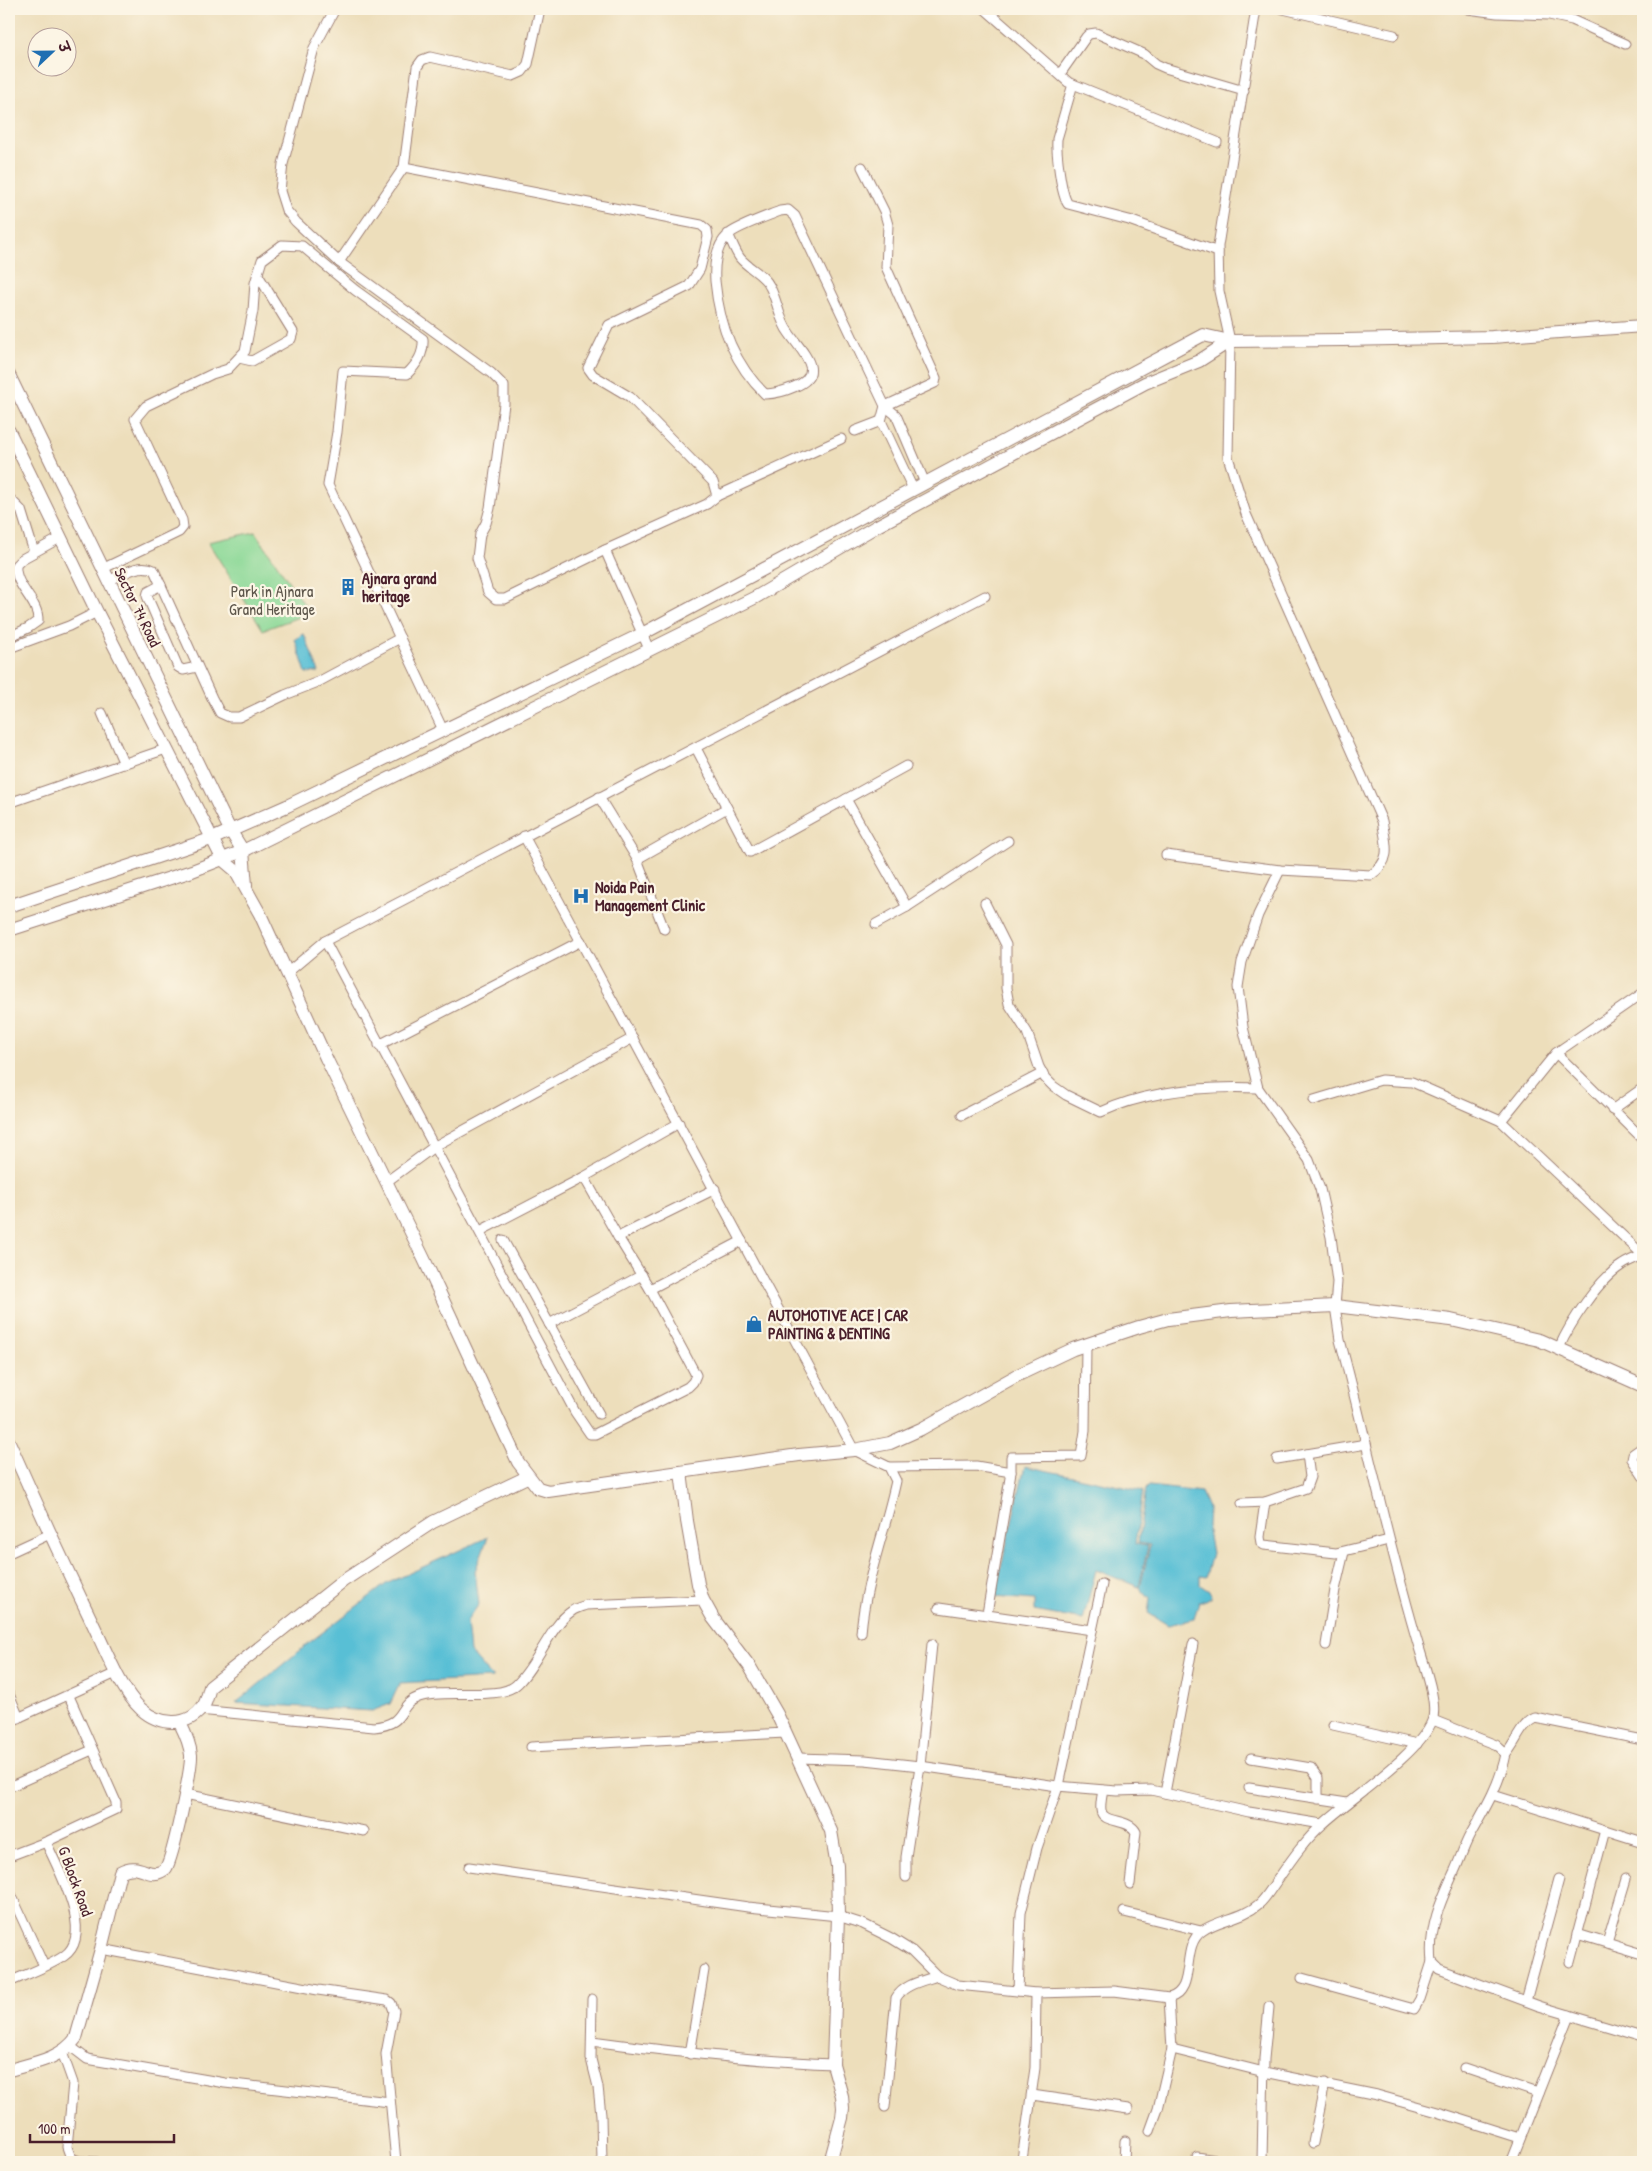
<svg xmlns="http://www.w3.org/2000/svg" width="1652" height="2171" font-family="'Patrick Hand','Playpen Sans Deva',sans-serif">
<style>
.green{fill:#8ad896;stroke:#6a7c60}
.water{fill:#58bfd5;stroke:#516f80}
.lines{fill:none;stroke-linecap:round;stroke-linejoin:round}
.street-casing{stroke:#9c7e73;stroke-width:11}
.secondary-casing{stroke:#9c7e73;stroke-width:14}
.street{stroke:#fff;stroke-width:9}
.secondary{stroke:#fff;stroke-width:12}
.labels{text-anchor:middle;stroke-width:4.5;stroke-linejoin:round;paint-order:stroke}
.poi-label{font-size:16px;font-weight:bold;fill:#4a1f2b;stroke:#fcf5e5;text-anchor:start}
.park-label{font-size:16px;fill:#5d564b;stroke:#fcf5e5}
.street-label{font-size:16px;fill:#4a1f2b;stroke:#fcf5e5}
</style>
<rect width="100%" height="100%" fill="#fcf5e5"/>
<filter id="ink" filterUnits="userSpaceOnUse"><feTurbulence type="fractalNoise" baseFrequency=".02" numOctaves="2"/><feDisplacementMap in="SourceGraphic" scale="10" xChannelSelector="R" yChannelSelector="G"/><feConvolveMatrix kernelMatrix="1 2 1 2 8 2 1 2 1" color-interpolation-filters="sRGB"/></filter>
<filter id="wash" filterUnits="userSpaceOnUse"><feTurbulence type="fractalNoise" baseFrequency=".0096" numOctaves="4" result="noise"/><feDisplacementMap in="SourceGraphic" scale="20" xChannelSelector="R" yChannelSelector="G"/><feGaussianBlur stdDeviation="1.12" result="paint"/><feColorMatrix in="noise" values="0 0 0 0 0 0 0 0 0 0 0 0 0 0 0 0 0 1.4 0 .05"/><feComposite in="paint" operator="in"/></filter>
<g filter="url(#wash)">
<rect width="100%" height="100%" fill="#eddebb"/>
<polygon class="green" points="255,532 310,613 263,630 208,542"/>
<g class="water">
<polygon points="304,634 319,672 306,673 295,639"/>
<polygon points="1025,1466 1143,1491 1135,1544 1148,1546 1139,1587 1096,1570 1083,1620 1034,1611 1034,1600 994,1597"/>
<polygon points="1149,1486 1201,1492 1208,1508 1207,1526 1212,1553 1206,1577 1200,1576 1200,1585 1209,1591 1212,1597 1206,1601 1199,1601 1194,1619 1168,1625 1148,1613 1150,1599 1140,1588 1150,1545 1138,1543 1146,1489"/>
<polygon points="488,1537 475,1571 479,1604 467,1621 470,1652 493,1678 400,1683 390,1704 372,1711 236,1703 310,1642 386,1584"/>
</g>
</g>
<g filter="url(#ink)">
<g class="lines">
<g class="street-casing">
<g id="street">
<polyline points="335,9 314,48 283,164 280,191 286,210 296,222 339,262 491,373 504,386 504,404 490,508 486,523 480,534 477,558 488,592 496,599 505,599 605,550 707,504 717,496 713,482 630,397 593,375 588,368 609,325 689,286 700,269 708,237 707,230 701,225 404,167"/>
<polyline points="985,9 1068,82 1217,142"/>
<polyline points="1283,9 1394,35"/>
<polyline points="1468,9 1497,13 1549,15 1572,20 1625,44"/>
<polyline points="1060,74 1086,37 1089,34 1096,33 1144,54 1156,64 1165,68 1244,91"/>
<path d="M1073,84l-16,55c-1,12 4,56 11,65l61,16 89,32"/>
<polyline points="862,167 884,211 888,225 886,267 936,378 935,383 885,406"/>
<path d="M728,234c4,8 7,17 12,24 9,11 24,16 30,29 8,15 9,33 19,46 12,18 39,41 5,54 -10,4 -18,7 -29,7 -31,-30 -46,-71 -50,-113 -1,-16 0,-34 13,-46 8,-8 40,-19 52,-24l8,-1 7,6 90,190 11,9 29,68"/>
<polyline points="339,262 404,167 417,67 422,60 430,57 513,76 522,72 528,64 540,9"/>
<polyline points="239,358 252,361 291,339 293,332 258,275"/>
<polyline points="885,406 881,421 913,489"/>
<polyline points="855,431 881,421"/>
<polyline points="717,496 841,439"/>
<polyline points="9,498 21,510 34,552"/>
<polyline points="605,550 649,649"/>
<path d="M102,569l77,-37 4,-5 -1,-7 -47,-101 11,-13 66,-32 16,-5 17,-18 8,-40 2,-28 7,-23 20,-15 20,1 53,44 68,49c1,15 -6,25 -16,35l-64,-3 -6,61 -9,53 115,245"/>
<path d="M108,581c14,-6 31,-19 46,-11l58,128 8,15 9,4h10l46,-22 33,-13 82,-44"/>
<polyline points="161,585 148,592 147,596 178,667 183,670 197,667"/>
<path d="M9,637l19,-9 10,-7c1,-21 -24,-34 -22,-56l6,-6 38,-21"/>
<polyline points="9,648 69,626 97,612"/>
<polyline points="102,713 124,764"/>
<polyline points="696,748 750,852 906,766"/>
<polyline points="599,797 637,859 727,808"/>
<polyline points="846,799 907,907"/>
<polyline points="9,803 166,749"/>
<path d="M524,836l330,614 35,17 7,14c-11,51 -31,100 -35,152"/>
<path d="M1166,855l114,15 91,5c22,-15 15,-31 11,-54l-136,-307 -18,-57 2,-116 -11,-50 -1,-45 38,-237"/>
<polyline points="637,859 664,929"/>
<path d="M985,903l21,42v43l3,16 18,28 12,35 6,11 8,8 13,9 35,17c48,-22 105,-26 157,-24"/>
<polyline points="876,924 907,907 1008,841"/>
<polyline points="325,941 575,1412 590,1434 595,1434 688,1387 693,1382 696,1375 650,1289 618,1237 584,1177"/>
<polyline points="287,973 325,941 985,596"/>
<polyline points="379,1045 581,941"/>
<polyline points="1556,1053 1643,1139"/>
<polyline points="1314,1100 1381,1080 1412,1082 1501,1121 1556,1053 1643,993"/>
<polyline points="1612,1110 1643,1088"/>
<polyline points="962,1115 1043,1073"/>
<polyline points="1501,1121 1643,1255"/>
<polyline points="386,1182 435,1146 633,1038"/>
<polyline points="480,1231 584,1177 679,1123"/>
<polyline points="618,1237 715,1189"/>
<polyline points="503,1240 599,1414"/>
<polyline points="650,1289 742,1241"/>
<polyline points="549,1324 642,1275"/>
<path d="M1559,1348c11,-25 39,-68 63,-83 6,-4 14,-7 21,-10"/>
<polyline points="1643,1447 1633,1454 1632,1459 1643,1476"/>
<polyline points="1277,1459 1366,1444"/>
<polyline points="889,1467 976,1466 1011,1472 987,1614"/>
<polyline points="1011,1472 1011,1457 1081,1456 1085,1431 1086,1344"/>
<polyline points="1265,1502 1260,1537 1261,1543 1264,1545 1336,1553 1389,1540"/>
<polyline points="1242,1503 1265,1502 1306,1488 1310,1477 1307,1454"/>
<polyline points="9,1553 50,1534"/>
<polyline points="939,1608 1092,1630"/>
<polyline points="1326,1645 1335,1590 1344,1552"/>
<polyline points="9,1694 19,1718"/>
<path d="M199,1710l175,17c34,-3 22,-22 45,-30 26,-9 79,4 97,-12 21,-19 34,-60 56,-74 4,-3 9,-4 14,-6l117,-5"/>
<path d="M1433,1720l63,25 10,9c-6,30 -21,55 -36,81 -6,11 -10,24 -15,35 -14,30 -27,59 -23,92l7,7 100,37 104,31"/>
<polyline points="9,1722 116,1673"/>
<polyline points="1333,1725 1417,1744"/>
<polyline points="531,1747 785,1733"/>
<path d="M1506,1754c10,-11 15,-30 29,-36l108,22"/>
<polyline points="798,1758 865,1760 920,1766 1057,1786 1117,1791 1151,1790 1249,1812 1322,1824"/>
<polyline points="1251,1758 1311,1768 1318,1778 1318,1799"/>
<polyline points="9,1787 92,1750"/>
<polyline points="1249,1788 1347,1803"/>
<path d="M1103,1790c-1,6 -3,14 -2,20 1,14 28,8 35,22l-6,52"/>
<polyline points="1165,1793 1193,1644"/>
<polyline points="185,1794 364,1831"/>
<polyline points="1493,1795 1643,1842"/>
<polyline points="9,1856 46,1842 116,1809 116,1802 69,1696"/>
<path d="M469,1867l279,40 90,9 25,8 28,14 21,13 25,25 21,9 78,8 78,-2 55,7c29,-8 10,-51 33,-67 17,-12 40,-12 57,-27 7,-6 13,-17 19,-25 14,-20 27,-39 45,-55 28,-26 96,-70 109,-103 7,-17 -9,-59 -14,-77 -30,-100 -51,-203 -78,-304l-5,-34 2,-24 -6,-45 -11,-48 -11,-29 -51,-72 -15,-61 -5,-40 4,-25 16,-47 22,-45"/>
<polyline points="906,1877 906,1857 920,1766 932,1644"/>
<polyline points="9,1890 44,1966"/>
<polyline points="1124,1912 1201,1931"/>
<polyline points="1577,1934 1643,1954"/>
<polyline points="1607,1943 1626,1879"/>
<polyline points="101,1949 318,1990 387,2000 391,2003 394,2011 386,2054 396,2162"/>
<polyline points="1570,1962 1605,1830"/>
<polyline points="1302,1978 1414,2009 1420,1999 1432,1962"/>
<path d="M9,1982c18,-8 39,-15 55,-26 32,-22 -7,-88 -18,-114"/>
<polyline points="1018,1991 1021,1913 1037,1848 1060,1781 1102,1584"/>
<polyline points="592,1999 591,2059 598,2087 601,2115 602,2162"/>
<polyline points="1526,2001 1559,1879"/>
<path d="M592,2041c81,11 160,20 241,23"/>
<polyline points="70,2046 87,2059 225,2083 390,2102"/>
<polyline points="1172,2049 1264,2072 1377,2095 1441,2113 1520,2138"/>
<polyline points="62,2052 73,2083 67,2147 71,2158 79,2161 97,2162"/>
<polyline points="690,2054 704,1970"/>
<polyline points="1464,2068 1538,2093"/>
<polyline points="1032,2095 1128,2109"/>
<path d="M885,2107l11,-109c8,-14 27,-17 41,-22"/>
<polyline points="1150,2131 1158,2109 1172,2049 1169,1998"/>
<polyline points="1313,2143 1325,2083"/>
<polyline points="1197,2157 1228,2162"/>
<polyline points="1022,2160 1035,2068 1036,1993"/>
<polyline points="1124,2162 1125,2141"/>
<polyline points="1262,2162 1264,2059 1269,2007"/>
<polyline points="1511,2162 1569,2015"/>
</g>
</g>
<g class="secondary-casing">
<g id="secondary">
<polyline points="9,375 230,830 243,851 246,885"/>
<polyline points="9,431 97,612 223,860 236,871 260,914 326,1058 424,1259 518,1462 538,1488 548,1491 799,1455 854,1450 890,1443 921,1429 1016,1376 1073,1349 1139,1327 1168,1319 1231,1311 1335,1306 1451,1320 1539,1340 1643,1386"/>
<polyline points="9,906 214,838 287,806 642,634 1203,335 1230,341 1343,340 1492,337 1643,326"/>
<polyline points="9,930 192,871 243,851 756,597 877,526 1145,383 1199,361 1230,341"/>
<path d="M9,1442c27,61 55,122 84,182 13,27 27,65 48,85 19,17 48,19 63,-4 3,-5 4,-12 6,-18l133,-106 90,-59 94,-45"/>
<polyline points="681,1472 687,1521 698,1584 703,1600 713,1618 750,1667 777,1714 831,1831 837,1866 838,1916 833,2064 842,2096 843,2108 842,2118 830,2162"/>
<path d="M9,2070c24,-7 52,-11 67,-32l25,-89 19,-77c19,-11 28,6 40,0 1,0 5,-3 6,-4 7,-11 26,-100 25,-113 -1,-11 -6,-22 -11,-32"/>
</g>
</g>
<use href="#street" class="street"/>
<use href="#secondary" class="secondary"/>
</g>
</g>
<defs>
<g id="building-bare" transform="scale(1.35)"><path d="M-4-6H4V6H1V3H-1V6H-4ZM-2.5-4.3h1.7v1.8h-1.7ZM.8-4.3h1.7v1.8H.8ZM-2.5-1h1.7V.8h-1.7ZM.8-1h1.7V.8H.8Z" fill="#1f6fb2" stroke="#fcf5e5" stroke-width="2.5" paint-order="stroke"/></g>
<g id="hospital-bare" transform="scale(1.35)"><path d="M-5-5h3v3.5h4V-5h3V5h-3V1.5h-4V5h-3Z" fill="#1f6fb2" stroke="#fcf5e5" stroke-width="2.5" paint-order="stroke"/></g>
<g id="shop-bare" transform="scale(1.35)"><path d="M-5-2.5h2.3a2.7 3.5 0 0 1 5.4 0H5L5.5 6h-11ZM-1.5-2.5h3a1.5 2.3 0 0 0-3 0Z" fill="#1f6fb2" stroke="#fcf5e5" stroke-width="2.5" paint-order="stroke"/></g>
</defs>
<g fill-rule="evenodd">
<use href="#building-bare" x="348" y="587"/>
<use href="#hospital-bare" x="581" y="896"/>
<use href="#shop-bare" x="754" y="1324"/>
</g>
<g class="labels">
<g class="poi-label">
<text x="362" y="584">Ajnara grand<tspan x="362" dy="18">heritage</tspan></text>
<text x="595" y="893">Noida Pain<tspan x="595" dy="18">Management Clinic</tspan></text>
<text x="768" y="1321">AUTOMOTIVE ACE | CAR<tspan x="768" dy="18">PAINTING &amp; DENTING</tspan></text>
</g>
<g class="park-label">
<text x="272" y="597">Park in Ajnara<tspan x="272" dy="18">Grand Heritage</tspan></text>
</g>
<g class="street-label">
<text transform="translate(138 607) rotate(64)" y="6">Sector 74 Road</text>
<text transform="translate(76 1881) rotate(70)" y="6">G Block Road</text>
</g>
</g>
<rect width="1652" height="2171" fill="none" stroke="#fcf5e5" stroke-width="30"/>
<g transform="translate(52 52) rotate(68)"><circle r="24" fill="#fcf5e5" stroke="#b59f9b"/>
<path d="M0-4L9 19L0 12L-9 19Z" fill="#1f6fb2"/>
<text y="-8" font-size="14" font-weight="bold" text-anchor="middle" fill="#4a1f2b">उ</text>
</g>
<path d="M30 2134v8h144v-8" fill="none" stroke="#4a1f2b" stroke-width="2.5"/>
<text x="38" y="2134" font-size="15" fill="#4a1f2b" stroke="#fcf5e5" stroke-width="4" paint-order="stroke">100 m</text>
</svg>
